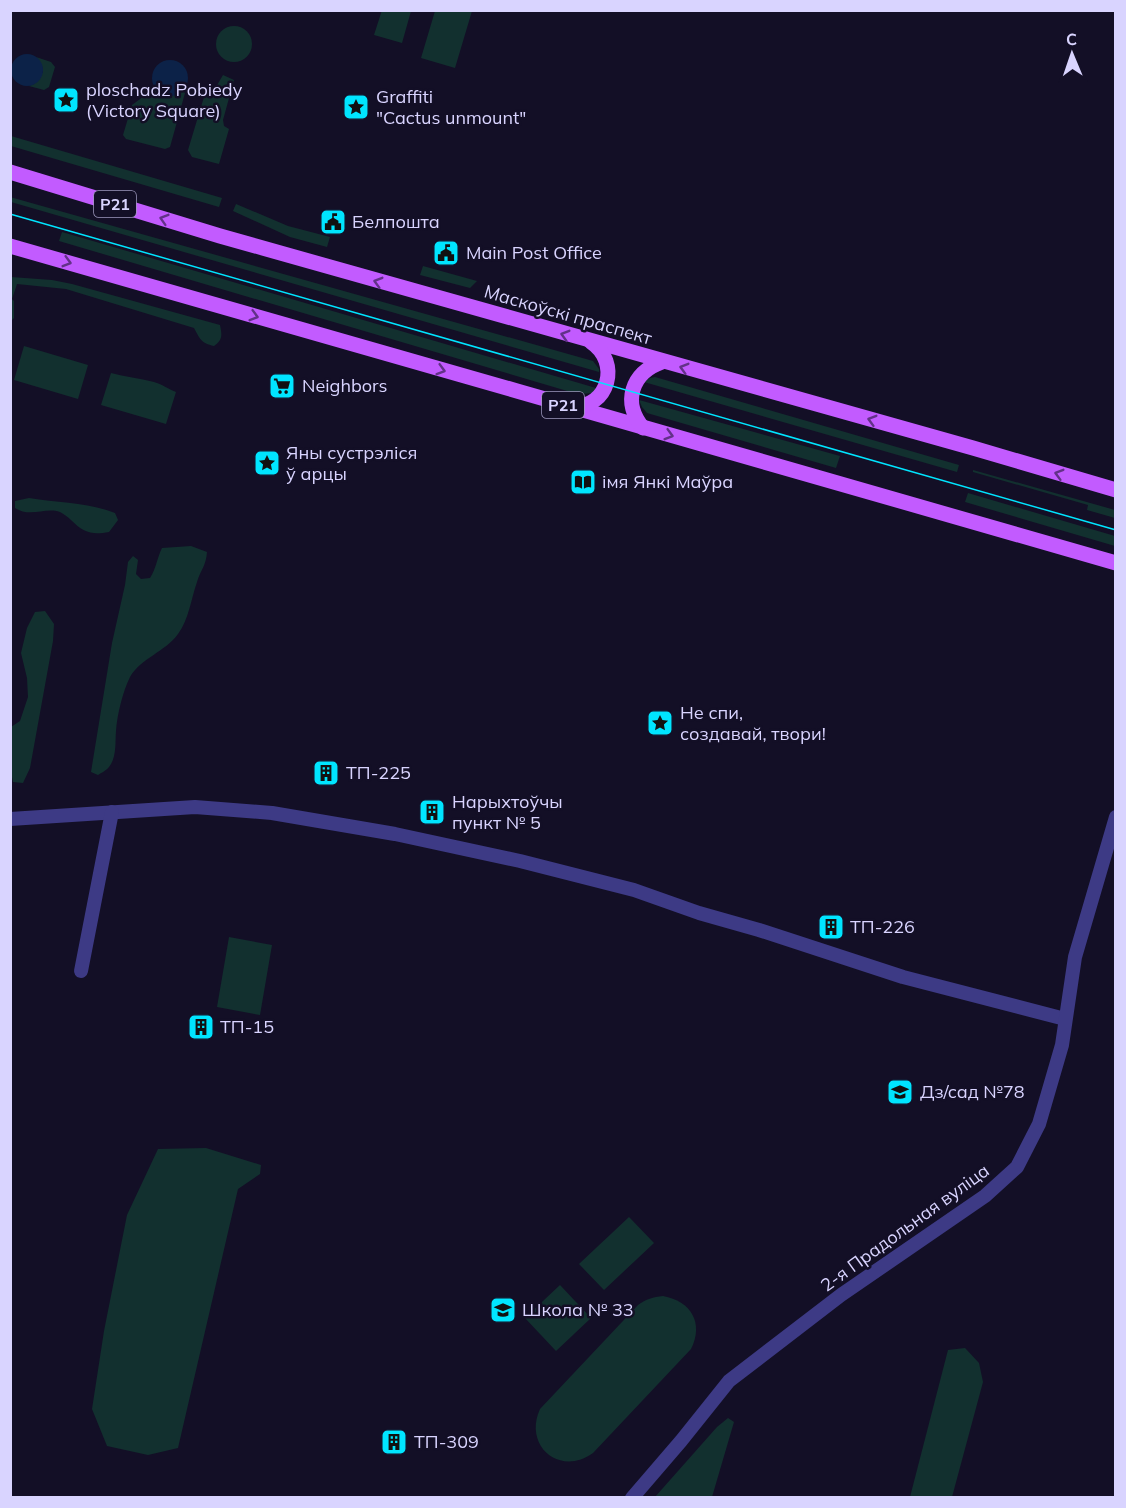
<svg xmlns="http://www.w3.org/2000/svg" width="1126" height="1508" font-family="Mulish,sans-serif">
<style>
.green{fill:#12302f}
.water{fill:#0c2248}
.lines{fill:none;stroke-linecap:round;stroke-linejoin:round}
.street{stroke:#3d3a85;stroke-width:14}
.primary{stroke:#c25bff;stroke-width:15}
.tram{stroke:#00e5ff;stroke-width:1.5}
.oneway{stroke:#623188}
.labels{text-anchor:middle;stroke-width:5;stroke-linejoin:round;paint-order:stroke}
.shield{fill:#130f26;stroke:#9e99be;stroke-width:1.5}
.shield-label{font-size:16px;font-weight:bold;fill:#d9d4ff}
.poi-label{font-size:18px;fill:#d9d4ff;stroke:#130f26;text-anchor:start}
.street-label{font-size:18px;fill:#d9d4ff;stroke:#130f26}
</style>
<rect width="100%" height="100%" fill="#130f26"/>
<g class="green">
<polygon points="382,10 411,11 402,43 374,35"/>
<polygon points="435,11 472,11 455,68 421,58"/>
<circle cx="234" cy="44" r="18"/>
<polygon points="36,57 51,62 55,67 49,87 44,90 29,86 34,84 43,72 42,66"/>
<polygon points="223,75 234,80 223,120 224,126 229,129 219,164 192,157 188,150 204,97 208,89 213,92"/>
<path d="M155,88c9,8 17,10 28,3l2,2 -15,54 -5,2 -39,-10 -3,-4 9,-30z"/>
<polygon points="11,136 222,198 219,207 11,146"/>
<polygon points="10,197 593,361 599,369 599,372 11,202"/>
<polygon points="236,204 288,226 330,237 327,247 290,237 233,211"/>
<polygon points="62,232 596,388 592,393 582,394 574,393 59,241"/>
<polygon points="423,266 477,281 470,288 420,275"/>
<path d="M11,277l41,3 20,4 148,41c2,10 3,15 -6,21 -13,-3 -14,-7 -20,-18l-128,-39 -49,-5 -5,15 2,2v17l-3,3z"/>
<polygon points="24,346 88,365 78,399 14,380"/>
<path d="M111,373c14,4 28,5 43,9 8,2 14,7 22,10l-10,32 -65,-19z"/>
<polygon points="655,377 959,465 957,472 644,382 650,378"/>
<polygon points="639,400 840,456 836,468 647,413 642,407"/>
<polygon points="973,470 1115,510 1115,518 1087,510 1088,505 973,472"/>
<polygon points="968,493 1115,536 1115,546 965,502"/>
<path d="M29,498c30,5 58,4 86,15l3,7 -9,12c-17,3 -25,1 -38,-12 -3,-3 -7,-6 -11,-8 -15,-5 -30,6 -45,-4v-7z"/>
<path d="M191,546l16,6c-1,14 -6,17 -10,30 -6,17 -8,37 -19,52 -13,18 -37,24 -48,43 -7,14 -13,38 -14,54 -1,11 1,26 -7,36 -2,3 -8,6 -11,8l-7,-3 21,-129 13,-58 3,-23 5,-6 5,4 -2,14 5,5 9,-1c6,-9 7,-20 12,-30z"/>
<polygon points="45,611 54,624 53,641 30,768 23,783 13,782 11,772 11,727 20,721 28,697 27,678 21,653 27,628 35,612"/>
<polygon points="229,937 272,945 260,1015 217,1007"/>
<polygon points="206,1148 261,1165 260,1174 238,1189 178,1448 148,1455 107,1446 92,1409 104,1331 127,1215 158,1149"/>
<polygon points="629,1217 654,1243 604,1290 579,1264"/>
<polygon points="560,1285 591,1318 556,1351 525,1318"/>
<path d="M663,1296c28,5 41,27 28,53l-98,104c-33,24 -70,-7 -53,-44l98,-104c8,-6 15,-8 25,-9z"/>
<polygon points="965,1348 979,1363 983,1382 952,1497 910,1497 948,1350"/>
<polygon points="728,1418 734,1422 712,1497 655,1497 717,1427"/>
</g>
<g class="water">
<circle cx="27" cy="70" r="16"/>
<circle cx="170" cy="78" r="18"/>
</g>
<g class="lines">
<g class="street">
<polyline points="10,819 195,807 272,813 395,834 520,861 634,890 699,913 759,930 903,977 1065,1019"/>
<polyline points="81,971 112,812"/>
<polyline points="632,1498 681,1441 729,1381 841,1295 985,1196 1017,1167 1039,1124 1062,1045 1075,957 1116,817"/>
</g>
<g class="primary">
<polyline points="10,172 220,236 973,448 1116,490"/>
<path d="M10,246c369,106 737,210 1106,317"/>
<path d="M572,407c37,1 49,-45 19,-65"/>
<path d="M643,428c-21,-25 -12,-55 19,-66"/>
</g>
<polyline class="tram" points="10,214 1116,530"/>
</g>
<defs><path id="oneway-chevron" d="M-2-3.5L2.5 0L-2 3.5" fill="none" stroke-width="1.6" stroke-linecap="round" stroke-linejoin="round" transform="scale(1.5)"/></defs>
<g class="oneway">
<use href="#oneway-chevron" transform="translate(164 219) rotate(-163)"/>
<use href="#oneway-chevron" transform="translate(67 262) rotate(16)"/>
<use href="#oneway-chevron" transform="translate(378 282) rotate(-164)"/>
<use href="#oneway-chevron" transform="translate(254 316) rotate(16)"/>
<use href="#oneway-chevron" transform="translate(565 335) rotate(-164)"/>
<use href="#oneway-chevron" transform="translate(684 368) rotate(-164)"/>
<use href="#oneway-chevron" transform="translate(441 370) rotate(16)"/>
<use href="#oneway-chevron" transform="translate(872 420) rotate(-164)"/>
<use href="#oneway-chevron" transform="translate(669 435) rotate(16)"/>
<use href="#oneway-chevron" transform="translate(1059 474) rotate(-164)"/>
</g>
<defs>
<g id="sight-square" transform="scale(1.35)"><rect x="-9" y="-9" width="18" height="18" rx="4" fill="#00e5ff" stroke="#130f26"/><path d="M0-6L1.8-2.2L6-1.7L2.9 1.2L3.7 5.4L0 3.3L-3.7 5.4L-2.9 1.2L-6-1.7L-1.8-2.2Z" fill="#111"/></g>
<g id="civic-square" transform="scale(1.35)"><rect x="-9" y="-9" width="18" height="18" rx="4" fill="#00e5ff" stroke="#130f26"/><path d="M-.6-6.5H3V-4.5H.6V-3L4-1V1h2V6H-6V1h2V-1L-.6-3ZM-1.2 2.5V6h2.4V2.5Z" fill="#111"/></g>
<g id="supermarket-square" transform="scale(1.35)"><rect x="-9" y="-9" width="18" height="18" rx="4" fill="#00e5ff" stroke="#130f26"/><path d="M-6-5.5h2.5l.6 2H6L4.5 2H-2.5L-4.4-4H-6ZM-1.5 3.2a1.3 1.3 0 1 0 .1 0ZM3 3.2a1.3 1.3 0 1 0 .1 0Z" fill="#111"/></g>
<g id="library-square" transform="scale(1.35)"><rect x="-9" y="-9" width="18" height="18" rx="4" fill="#00e5ff" stroke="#130f26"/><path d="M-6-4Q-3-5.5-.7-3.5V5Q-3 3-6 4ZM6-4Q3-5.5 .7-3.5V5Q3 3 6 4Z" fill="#111"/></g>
<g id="building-square" transform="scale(1.35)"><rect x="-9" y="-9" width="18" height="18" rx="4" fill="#00e5ff" stroke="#130f26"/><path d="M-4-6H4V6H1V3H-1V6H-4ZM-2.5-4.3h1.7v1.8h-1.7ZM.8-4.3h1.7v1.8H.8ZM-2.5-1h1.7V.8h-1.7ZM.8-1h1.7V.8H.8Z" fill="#111"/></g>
<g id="school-square" transform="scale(1.35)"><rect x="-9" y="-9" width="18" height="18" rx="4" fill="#00e5ff" stroke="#130f26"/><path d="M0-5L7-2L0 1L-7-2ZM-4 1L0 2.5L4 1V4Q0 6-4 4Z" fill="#111"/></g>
</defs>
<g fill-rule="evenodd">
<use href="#sight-square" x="66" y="100"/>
<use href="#sight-square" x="356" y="107"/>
<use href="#civic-square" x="333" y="222"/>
<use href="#civic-square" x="446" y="253"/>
<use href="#supermarket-square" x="282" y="386"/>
<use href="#sight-square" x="267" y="463"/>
<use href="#library-square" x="583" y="482"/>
<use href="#sight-square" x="660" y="723"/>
<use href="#building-square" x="326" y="773"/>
<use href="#building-square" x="432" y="812"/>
<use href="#building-square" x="831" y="927"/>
<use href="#building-square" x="201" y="1027"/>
<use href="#school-square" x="900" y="1092"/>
<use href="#school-square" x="503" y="1310"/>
<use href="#building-square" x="394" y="1442"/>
</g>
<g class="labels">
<g class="shield">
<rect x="94" y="191" width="42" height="26" rx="4.5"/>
<rect x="542" y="392" width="42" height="26" rx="4.5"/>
</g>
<g class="shield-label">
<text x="115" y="210">Р21</text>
<text x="563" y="411">Р21</text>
</g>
<g class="poi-label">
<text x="86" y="96">ploschadz Pobiedy<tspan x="86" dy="21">(Victory Square)</tspan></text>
<text x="376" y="103">Graffiti<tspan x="376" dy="21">"Cactus unmount"</tspan></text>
<text x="352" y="228">Белпошта</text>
<text x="466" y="259">Main Post Office</text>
<text x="302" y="392">Neighbors</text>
<text x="286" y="459">Яны сустрэліся<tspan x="286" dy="21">ў арцы</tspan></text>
<text x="602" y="488">імя Янкі Маўра</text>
<text x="680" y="719">Не спи,<tspan x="680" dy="21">создавай, твори!</tspan></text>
<text x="346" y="779">ТП-225</text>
<text x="452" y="808">Нарыхтоўчы<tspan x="452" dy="21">пункт № 5</tspan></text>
<text x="850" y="933">ТП-226</text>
<text x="220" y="1033">ТП-15</text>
<text x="920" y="1098">Дз/сад №78</text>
<text x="522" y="1316">Школа № 33</text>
<text x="414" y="1448">ТП-309</text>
</g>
<g class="street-label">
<text transform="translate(568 315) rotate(16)" y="6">Маскоўскі праспект</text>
<text transform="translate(905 1228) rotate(-36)" y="6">2-я Прадольная вуліца</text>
</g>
</g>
<rect width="1126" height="1508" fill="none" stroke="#d9d4ff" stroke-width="24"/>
<g transform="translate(1072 54) rotate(358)" stroke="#130f26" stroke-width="4.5" paint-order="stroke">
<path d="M0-4.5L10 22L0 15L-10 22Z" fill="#d9d4ff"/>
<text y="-9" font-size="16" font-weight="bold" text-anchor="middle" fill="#d9d4ff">С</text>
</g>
</svg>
